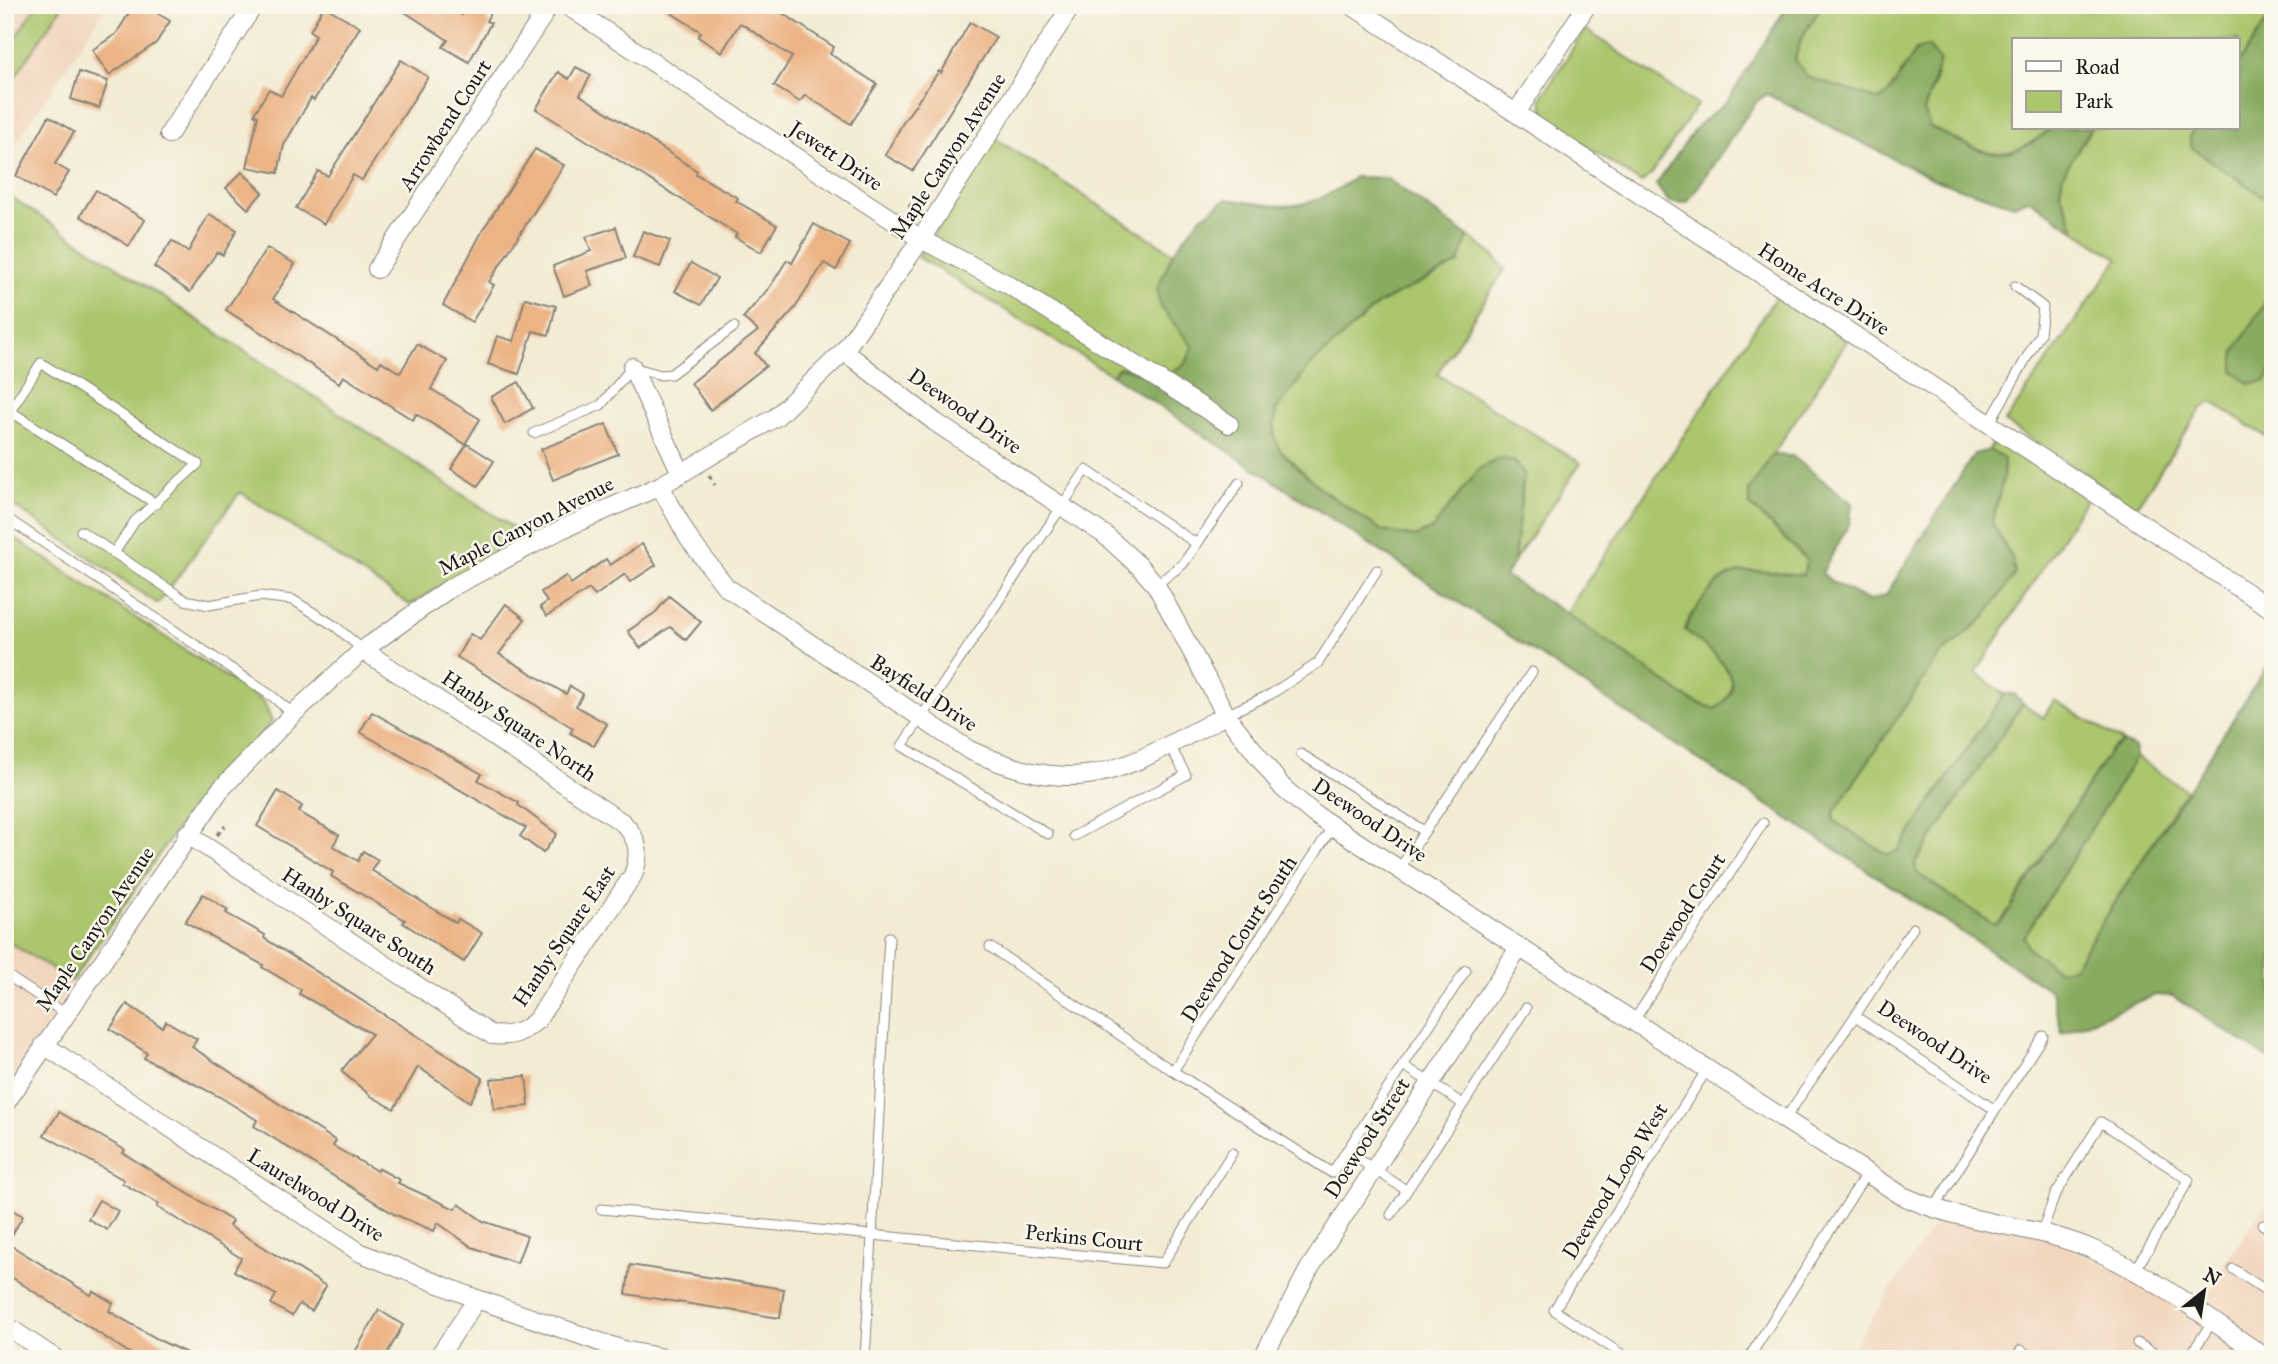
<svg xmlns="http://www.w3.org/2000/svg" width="2278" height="1364" font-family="'IM FELL Great Primer',serif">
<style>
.built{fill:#f1d5bd}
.green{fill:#abc66d;stroke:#647144;stroke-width:2}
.forest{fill:#88ab60;stroke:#52643e;stroke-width:2}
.building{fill:#ecb384}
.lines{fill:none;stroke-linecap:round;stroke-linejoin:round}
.lane-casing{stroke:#888478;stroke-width:11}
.street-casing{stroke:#888478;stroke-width:20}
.path{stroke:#888478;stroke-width:3.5;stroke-dasharray:5 5;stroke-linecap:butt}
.lane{stroke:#fff;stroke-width:9}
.street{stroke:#fff;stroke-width:18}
.labels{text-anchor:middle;stroke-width:5;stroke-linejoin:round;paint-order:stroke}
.street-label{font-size:21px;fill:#1c1c1c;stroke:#fbf7ec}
</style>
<rect width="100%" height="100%" fill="#fbf7ec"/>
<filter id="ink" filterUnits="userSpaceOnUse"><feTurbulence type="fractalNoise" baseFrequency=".0143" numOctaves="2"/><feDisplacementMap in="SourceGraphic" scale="14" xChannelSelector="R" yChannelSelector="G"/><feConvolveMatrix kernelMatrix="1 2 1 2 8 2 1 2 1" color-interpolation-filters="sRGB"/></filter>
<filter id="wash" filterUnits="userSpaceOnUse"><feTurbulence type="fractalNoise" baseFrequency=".00686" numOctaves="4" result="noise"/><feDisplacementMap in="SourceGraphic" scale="28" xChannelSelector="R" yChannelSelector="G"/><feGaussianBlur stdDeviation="1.57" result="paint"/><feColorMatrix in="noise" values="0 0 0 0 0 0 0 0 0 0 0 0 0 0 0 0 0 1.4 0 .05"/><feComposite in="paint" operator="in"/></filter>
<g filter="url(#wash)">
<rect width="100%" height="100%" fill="#f3ebd4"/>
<g class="built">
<polygon points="5,5 107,5 5,161"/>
<polygon points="5,940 72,981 10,1098 5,1094"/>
<polygon points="2273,1194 2273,1359 1875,1359 1854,1345 1942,1213 2040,1234 2194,1308"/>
</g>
<g class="green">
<polygon points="37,5 63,5 5,92 5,53"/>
<path d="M1822,5h451v7l-35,52v-24h-224v88h37c-48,42 -70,23 -121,-1l-6,-16 13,-36 -21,-25 -28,44 -9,6 -72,-23 -12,-17 6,-21z"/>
<polygon points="1585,29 1697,105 1651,175 1641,183 1547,119 1541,99"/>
<polygon points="2091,128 2195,128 2189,137 2193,148 2273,203 2273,291 2235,352 2266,381 2273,368 2273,441 2212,402 2201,409 2136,507 2005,422 2118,259 2076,231 2060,192 2063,174"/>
<path d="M996,139l177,114c-24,55 -15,50 21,94l-8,16 -23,14 -44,-10 -7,8 -194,-118z"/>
<polygon points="5,193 524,535 410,605 240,492 158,604 5,500"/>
<polygon points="1468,236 1492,254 1505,269 1437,374 1581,463 1514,561 1524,474 1480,468 1432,529 1416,537 1382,531 1321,489 1279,449 1274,437 1276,410 1312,364 1378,304 1459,263"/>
<path d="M1777,295l70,46 -98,150v13l58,56 -4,15 -68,-2 -45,43 -5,14c25,20 71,51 30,80l-23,-9 -126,-88z"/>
<polygon points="1995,439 2087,498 1976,673 2004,694 1898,851 1888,855 1834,821 1834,812 1939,656 1984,618 2012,558 1992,523 2003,479 2004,460 1989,450"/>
<polygon points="5,532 264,702 272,722 182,821 72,981 5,940"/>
<polygon points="2054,700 2123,742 2112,748 2001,922 1994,925 1916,873 1915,863 2023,703 2043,718"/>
<polygon points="2136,757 2186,790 2073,969 2058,970 2028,948 2024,937"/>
</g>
<g class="forest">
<path d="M1788,5h34l-21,34 -6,20 12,18 72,23 9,-6 28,-44 12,-4 12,14 -16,51 6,16c50,25 74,43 121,1h40l-28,46 -3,18 16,39 -48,-32 -14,6 -79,-25 -168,-86 -11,8 -69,101 -18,-1 -13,-17 41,-59 30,-24z"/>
<polygon points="2273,12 2273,203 2192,148 2189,137 2195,128 2238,128 2238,64"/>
<path d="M1355,177l31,1 82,58 -9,27 -81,41 -66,60 -36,46 -2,27 5,12 42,40 61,42 33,6 17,-8 48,-61 20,-10 14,3 10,12 -10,88 -9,15 61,37 126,88 23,8c42,-28 -6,-59 -30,-79 6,-18 30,-52 51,-57 15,-5 50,1 67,2l4,-15 -58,-56v-13l23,-36 20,1 60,47 -2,19 -28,51 10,9 37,19 17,-6 88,-141 15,-4 15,9 -1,20 -11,44 20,35 3,16 -31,44 -45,38 -105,156v9l54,34 10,-4 106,-157h10l9,9 -108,160 2,10 77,52 8,-4 110,-173 11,-6 11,5 2,10 -112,180 4,11 30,22 15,-2 200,-311v405l-100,-66 -18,-1 -93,38 -11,-42 -939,-616 7,-8 44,10 23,-14 7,-16 -33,-41 -3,-17 16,-36 27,-35 26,-19c58,8 79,16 129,-22z"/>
<polygon points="2273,291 2273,368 2266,381 2250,384 2234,371 2234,352"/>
</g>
<g id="blocks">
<g class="building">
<polygon points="134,5 144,5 170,21 156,43 109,75 92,50 116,34"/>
<polygon points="394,5 446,5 462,15 468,5 495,5 486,21 491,23 469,62 443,47 448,40"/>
<polygon points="659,5 770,5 834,47 830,54 877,84 851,124 805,95 800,102 774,86 792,57 740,23 722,52 698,37 701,32"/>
<polygon points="324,6 360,27 314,100 311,98 284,145 278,173 247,167 258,116 254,114 269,89 281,96 316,35 310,31"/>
<polygon points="970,22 996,37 913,171 885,155 904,121 939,71 941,73"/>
<polygon points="401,60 428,77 362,180 353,175 324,224 296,208 318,171 328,176"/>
<polygon points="576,67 591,75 580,95 697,171 696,174 738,198 736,201 777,225 761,252 735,237 737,234 536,109 558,72 569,79"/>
<polygon points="79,72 108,81 99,108 71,99"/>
<polygon points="49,116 74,132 55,164 69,172 53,198 16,176"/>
<polygon points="535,149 564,165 489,282 494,285 472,322 443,305 484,228"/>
<polygon points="242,172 263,192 248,209 226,188"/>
<polygon points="96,190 145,220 129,246 80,216"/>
<polygon points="209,214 237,230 223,255 217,252 190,292 154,267 172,241 188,252"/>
<polygon points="814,224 850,244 836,270 824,263 795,308 755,353 766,366 710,410 691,383 758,331 743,318 770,287 787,260 792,263"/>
<polygon points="616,227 626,258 587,271 592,286 564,296 553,266 591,251 586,237"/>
<polygon points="643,231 670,241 660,267 633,257"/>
<polygon points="267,248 295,264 273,299 378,366 381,361 400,373 417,344 447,361 431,389 480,419 465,444 416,414 413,420 343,376 339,383 226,310"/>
<polygon points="691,263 717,278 701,305 675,291"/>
<polygon points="525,298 556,306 549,335 533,331 519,374 488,364 497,336 514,341"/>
<polygon points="519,382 533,408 505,424 491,397"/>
<polygon points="606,424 618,454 553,480 541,449"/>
<polygon points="467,444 494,461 478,486 451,469"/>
<polygon points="642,544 656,565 630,582 625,574 595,596 589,589 547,616 540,607 547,602 541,592 566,576 571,584 606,559 610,565"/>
<polygon points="669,596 701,622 686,640 670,627 640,648 628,631 656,612"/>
<polygon points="506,604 525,619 499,654 566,694 570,686 583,694 576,706 607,724 594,746 570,733 573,728 457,657 470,634 480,640"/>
<polygon points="372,712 482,774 478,780 519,803 518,805 557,834 543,853 520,836 526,828 360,732"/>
<polygon points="278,791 302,806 299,812 339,835 333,846 358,861 363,851 378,860 371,870 456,923 458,919 482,933 464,962 403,923 405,920 331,876 333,872 257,826"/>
<polygon points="203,894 228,910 226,913 265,935 264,938 483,1078 470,1102 418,1067 394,1109 371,1096 341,1071 372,1034 299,994 301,990 262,967 263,965 185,922"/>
<polygon points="127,1004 162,1027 166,1021 197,1039 192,1047 336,1141 333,1146 377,1171 378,1168 400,1180 398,1183 455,1209 459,1204 483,1221 527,1236 517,1263 472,1247 438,1223 434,1231 394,1214 254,1126 257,1120 220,1097 144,1058 147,1053 110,1029"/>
<polygon points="526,1076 529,1106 494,1109 491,1079"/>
<polygon points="59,1112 125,1150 123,1153 232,1221 229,1226 326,1286 312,1311 299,1304 292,1316 271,1304 276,1295 234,1271 241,1258 157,1207 159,1204 122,1183 124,1180 44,1135"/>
<polygon points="99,1200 118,1211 107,1230 88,1219"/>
<polygon points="5,1206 23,1216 7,1243 91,1295 93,1291 113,1303 109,1311 161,1341 199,1359 139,1359 5,1273"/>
<polygon points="630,1265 784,1289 780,1318 626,1294"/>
<polygon points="379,1310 403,1325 384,1359 351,1359"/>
</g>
</g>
</g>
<g filter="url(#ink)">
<use href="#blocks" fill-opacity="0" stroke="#888478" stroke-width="2"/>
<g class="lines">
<g class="lane-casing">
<g id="lane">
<polyline points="1989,424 2040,334 2043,307 2015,286"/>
<polyline points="534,433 601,405 632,367 661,375 671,374 734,327"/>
<polyline points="5,517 272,696 293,714"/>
<polyline points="81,531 185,600 209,605 260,596 293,600 335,626 363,650"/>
<polyline points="114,553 135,521 198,464 41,363 10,411 156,504"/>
<polyline points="1156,585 1183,564 1239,483"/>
<polyline points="1226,715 1271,694 1318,663 1377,570"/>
<polyline points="1301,754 1424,831"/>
<polyline points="1048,834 902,746 1086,470 1197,544"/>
<polyline points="1074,836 1186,775 1169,744"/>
<polyline points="1400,868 1532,672"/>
<polyline points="990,947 1173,1071 1332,1173 1466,970"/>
<polyline points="5,974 66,1014"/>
<polyline points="1855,1016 1913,928"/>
<polyline points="1633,1022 1763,823"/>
<polyline points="1403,1065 1463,1104"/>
<polyline points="1173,1071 1333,826"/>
<polyline points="1995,1110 2043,1036"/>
<polyline points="1785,1119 1855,1016 1995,1110 1933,1210"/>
<polyline points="1346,1151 1406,1190"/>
<polyline points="601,1209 1163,1263 1232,1153"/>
<polyline points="1391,1215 1526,1008"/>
<polyline points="2263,1225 2273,1231"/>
<polyline points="2041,1234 2055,1195 2101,1122 2189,1180 2135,1271"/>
<polyline points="2233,1269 2273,1295"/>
<polyline points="2137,1343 2164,1359"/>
<polyline points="865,1359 889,937"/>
<polyline points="1629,1359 1554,1310 1706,1071"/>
<polyline points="1748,1359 1866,1174"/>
<polyline points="2015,1359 2021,1350 2034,1359"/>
<polyline points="2188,1359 2212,1322"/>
</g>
</g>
<g class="street-casing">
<g id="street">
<polyline points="566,5 921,239 1007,284 1229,424"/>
<polyline points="1351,5 2273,610"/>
<polyline points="1516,113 1587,5"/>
<polyline points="169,134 254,5"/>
<polyline points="377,269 550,5"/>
<path d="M844,351l91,71 170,113 34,31 17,19 70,130 57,73 31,26 587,381c64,31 133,28 195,56 61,27 116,71 172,108"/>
<polyline points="632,367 681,473"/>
<path d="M660,486l29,53 37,48 243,163c117,52 153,19 257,-35"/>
<path d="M187,834l305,201c20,2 30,-2 45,-15l96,-145c8,-21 6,-36 -10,-52l-260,-173"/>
<polyline points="44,1045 361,1253 477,1299 623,1350 669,1359"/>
<polyline points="5,1104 220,790 293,714 363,650 450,588 562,529 660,486 776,417 844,351 921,239 1072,5"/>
<polyline points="5,1325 56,1359"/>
<polyline points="437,1359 477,1299"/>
<polyline points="1262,1359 1309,1269 1519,948"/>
</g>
</g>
<g class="path">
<polyline points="909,208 913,201"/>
<polyline points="709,475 715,485"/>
<polyline points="217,835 225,826"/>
</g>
<use href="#lane" class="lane"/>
<use href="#street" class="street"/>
</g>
</g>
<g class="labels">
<g class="street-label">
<text transform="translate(445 125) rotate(-57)" y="7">Arrowbend Court</text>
<text transform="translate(836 156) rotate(34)" y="7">Jewett Drive</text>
<text transform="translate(948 156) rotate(-57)" y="7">Maple Canyon Avenue</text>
<text transform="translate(1824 289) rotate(33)" y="7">Home Acre Drive</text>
<text transform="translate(965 411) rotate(35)" y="7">Deewood Drive</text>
<text transform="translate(526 526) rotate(-27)" y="7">Maple Canyon Avenue</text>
<text transform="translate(924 693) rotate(33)" y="7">Bayfield Drive</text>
<text transform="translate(519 726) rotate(34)" y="7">Hanby Square North</text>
<text transform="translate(1370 820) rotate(34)" y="7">Deewood Drive</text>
<text transform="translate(1683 913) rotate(-57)" y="7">Doewood Court</text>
<text transform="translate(359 921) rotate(33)" y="7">Hanby Square South</text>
<text transform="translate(95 929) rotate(-56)" y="7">Maple Canyon Avenue</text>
<text transform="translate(564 936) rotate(-56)" y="7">Hanby Square East</text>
<text transform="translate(1239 939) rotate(-57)" y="7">Deewood Court South</text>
<text transform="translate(1935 1042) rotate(34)" y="7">Deewood Drive</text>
<text transform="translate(1367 1138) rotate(-57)" y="7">Doewood Street</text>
<text transform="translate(1615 1181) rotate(-58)" y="7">Deewood Loop West</text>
<text transform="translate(316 1195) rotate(32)" y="7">Laurelwood Drive</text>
<text transform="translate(1084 1238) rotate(6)" y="7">Perkins Court</text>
</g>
</g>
<rect width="2278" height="1364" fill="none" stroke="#fbf7ec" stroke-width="28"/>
<rect x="2012" y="38" width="228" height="91" fill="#fbf7ec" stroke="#a29f99" stroke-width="2"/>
<rect x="2026" y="61" width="35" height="10" fill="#ffffff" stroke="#a29f99" stroke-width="2"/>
<text x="2075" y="74" font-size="21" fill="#1c1c1c">Road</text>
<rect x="2026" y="91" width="35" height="21" fill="#abc66d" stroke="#a29f99" stroke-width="2"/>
<text x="2075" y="108" font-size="21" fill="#1c1c1c">Park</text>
<g transform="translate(2204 1291) rotate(30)" stroke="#fbf7ec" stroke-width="5" paint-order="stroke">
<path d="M0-5L12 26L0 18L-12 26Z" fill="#1c1c1c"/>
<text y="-10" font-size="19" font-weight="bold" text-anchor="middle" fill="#1c1c1c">N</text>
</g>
</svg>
